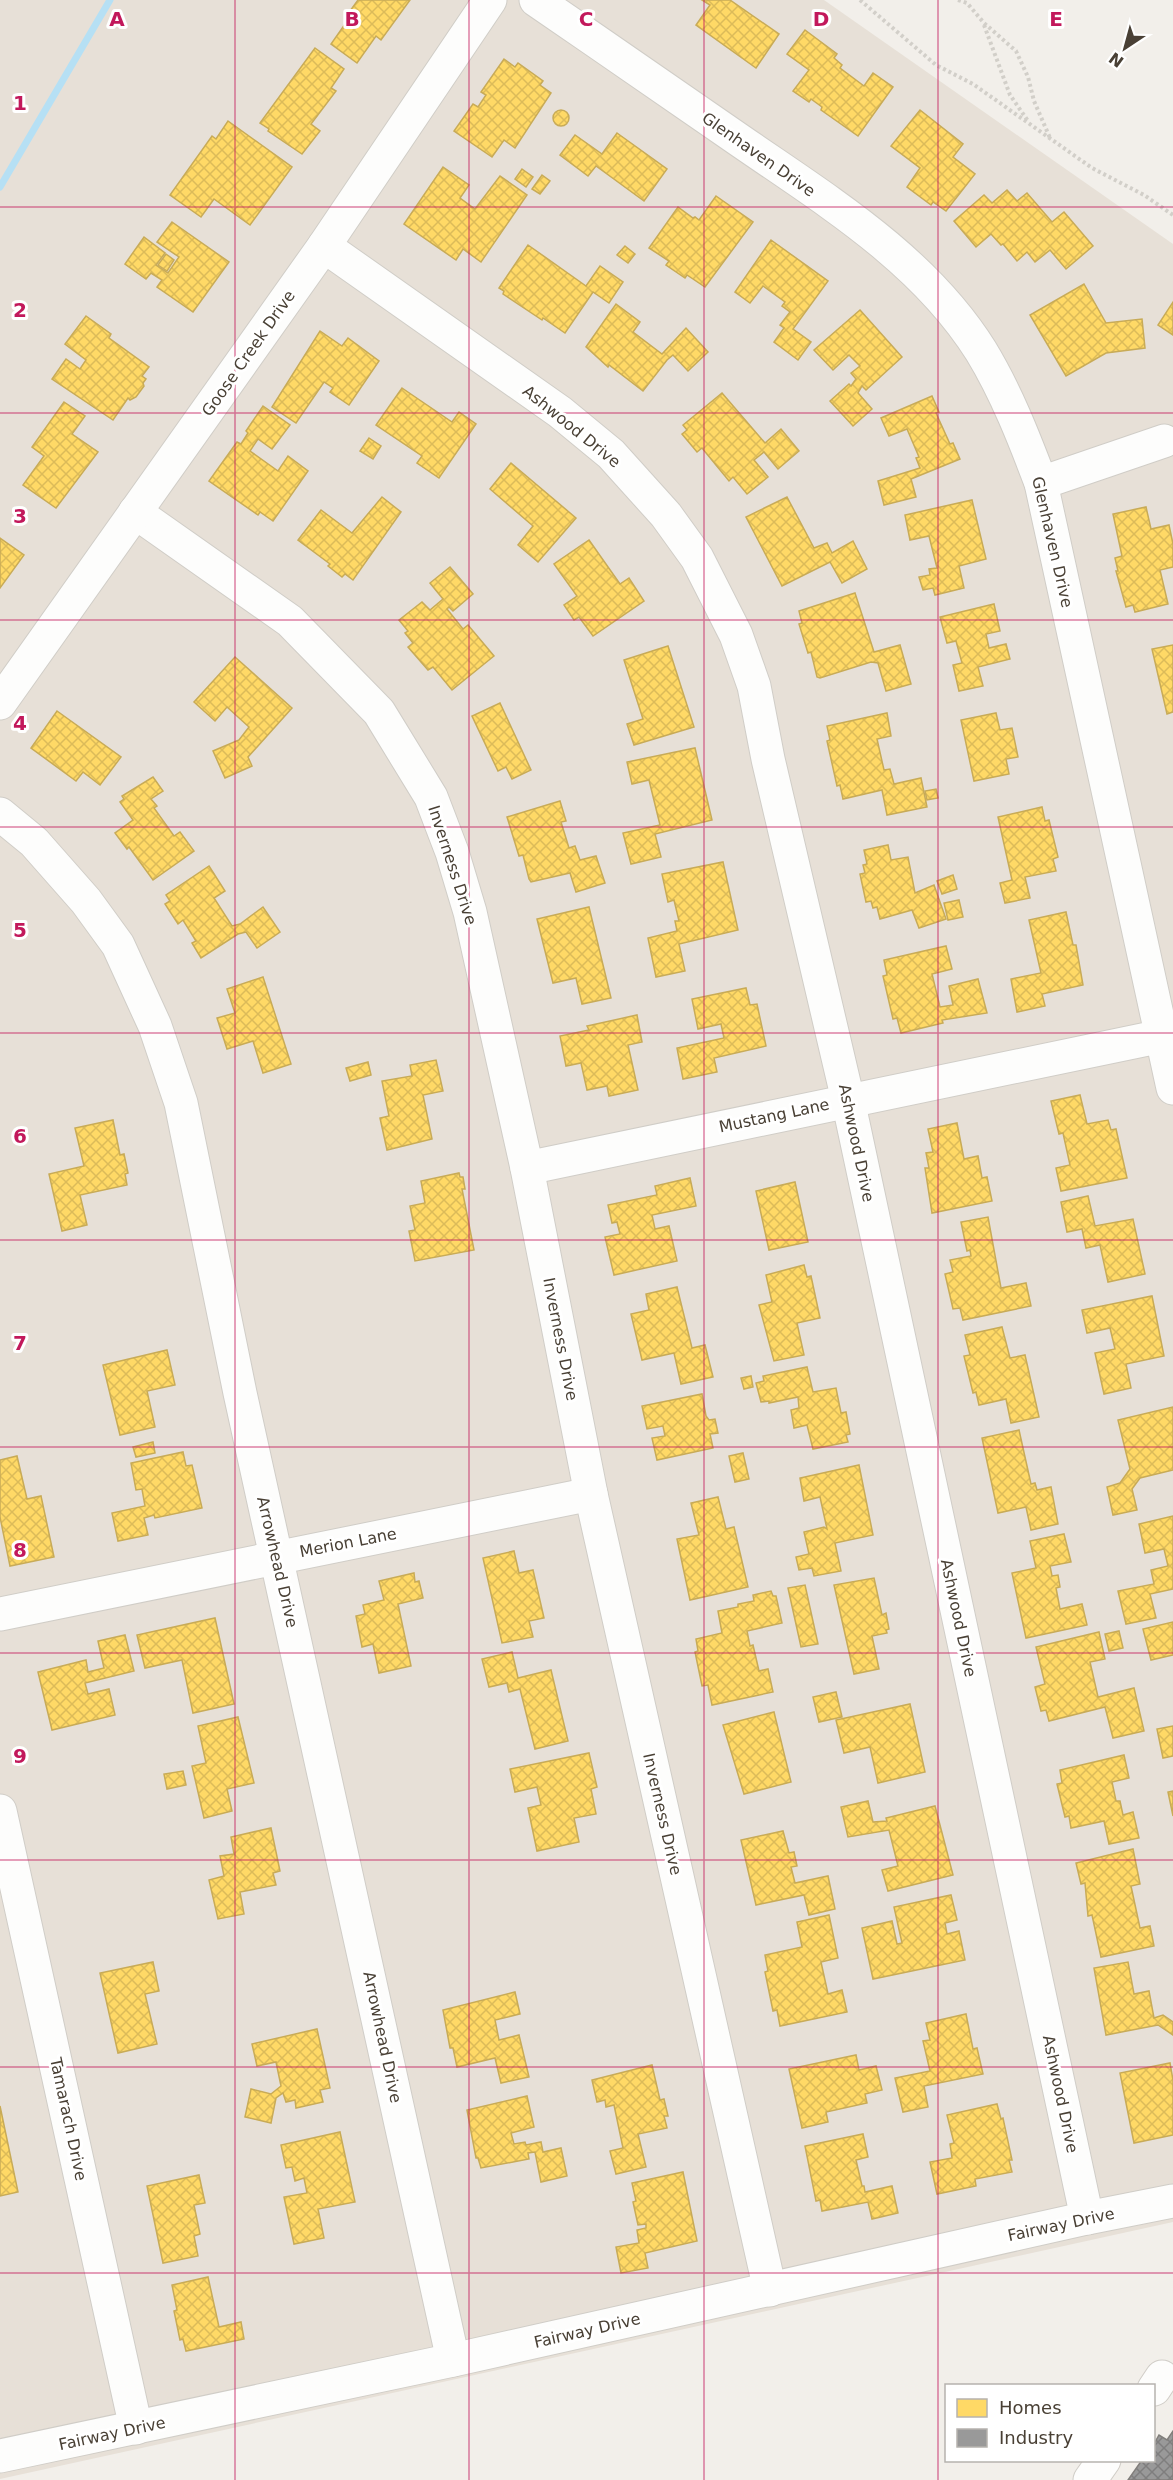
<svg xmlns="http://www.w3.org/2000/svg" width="1173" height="2480" font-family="'DejaVu Sans',sans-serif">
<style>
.residential{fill:#e7e0d7}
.homes{fill:url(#homes-cross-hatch);stroke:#c8ab57;stroke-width:1.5}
.industry{fill:url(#industry-cross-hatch);stroke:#817e7b;stroke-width:1.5}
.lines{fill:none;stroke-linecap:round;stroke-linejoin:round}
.stream{stroke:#b6e0f4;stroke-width:7}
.minor-casing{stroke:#d0cdc7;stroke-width:35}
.path{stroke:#d2cfc9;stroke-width:4;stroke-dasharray:3 3;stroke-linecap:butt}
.minor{stroke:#fdfdfc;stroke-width:33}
.grid{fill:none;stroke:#c2185b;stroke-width:1.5;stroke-opacity:0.55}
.labels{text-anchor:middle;stroke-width:6;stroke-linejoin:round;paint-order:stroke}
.street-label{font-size:16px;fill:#494035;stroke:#fff}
.grid-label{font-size:20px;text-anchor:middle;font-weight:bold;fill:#c2185b;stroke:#fff;stroke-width:6;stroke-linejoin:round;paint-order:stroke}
</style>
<defs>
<pattern id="homes-cross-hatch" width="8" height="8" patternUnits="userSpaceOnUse" patternTransform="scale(1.5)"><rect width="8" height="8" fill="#ffd966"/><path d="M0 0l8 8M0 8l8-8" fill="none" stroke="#dcbb59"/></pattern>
<pattern id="industry-cross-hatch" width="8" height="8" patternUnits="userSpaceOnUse" patternTransform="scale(1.5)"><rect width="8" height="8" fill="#999"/><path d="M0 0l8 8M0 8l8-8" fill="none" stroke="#7f7e7e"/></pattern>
</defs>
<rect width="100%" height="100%" fill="#f2efea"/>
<polygon class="residential" points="0,0 824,0 1173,244 1173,2222 0,2479"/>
<g class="homes">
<polygon points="358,0 410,0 381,40 376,36 357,63 331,44 350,17 347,15"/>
<polygon points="702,0 730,0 779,34 756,68 696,25 710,5"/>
<polygon points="805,30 837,54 834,58 842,65 840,68 864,86 873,73 893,87 858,136 821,110 822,107 811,99 809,102 793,91 809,70 787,54"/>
<polygon points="315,48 344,69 331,88 336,91 311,124 320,131 302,154 268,131 269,129 260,123"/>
<polygon points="504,59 515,67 518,63 543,81 540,85 551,93 515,148 504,140 492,157 454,131 473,104 478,107 486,95 481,92"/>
<polygon points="920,110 963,144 953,157 975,174 946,211 933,202 931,205 907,187 920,168 891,146"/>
<circle cx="561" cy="118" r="8"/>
<polygon points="228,121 292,167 250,225 214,199 201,217 170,195 212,136 216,139"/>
<polygon points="617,133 667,169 644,201 596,166 588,176 560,155 575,135 602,154"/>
<polygon points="443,167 469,185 460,198 475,209 500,176 527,195 481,262 463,249 456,260 404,224"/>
<polygon points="522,169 533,177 526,187 515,179"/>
<polygon points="542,175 550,181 540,194 532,189"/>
<polygon points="1007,190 1017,201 1027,193 1052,222 1064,212 1093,246 1066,269 1050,250 1035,262 1027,252 1017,261 1003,244 1001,245 991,234 976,247 954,221 984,195 992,203"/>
<polygon points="716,196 753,222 705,287 687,275 685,278 666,265 669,261 649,248 678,207 693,218 695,217 699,220"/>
<polygon points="172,222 229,262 193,312 157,287 162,280 151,273 146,279 125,264 144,237 165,253 156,265 168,273 179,257 157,242"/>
<polygon points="771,240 828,281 793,329 811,342 798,360 774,342 784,328 780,325 790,312 782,306 785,302 763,286 750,303 735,292"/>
<polygon points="528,245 586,286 600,266 623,282 609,303 593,292 565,333 543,318 542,320 503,294 504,291 499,288"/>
<polygon points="625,246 635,254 628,263 617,255"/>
<polygon points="166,254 174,260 167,271 158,265"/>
<polygon points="1084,284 1106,323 1142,319 1145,348 1106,353 1066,376 1030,315"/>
<polygon points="1173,302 1173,335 1158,325"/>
<polygon points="616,304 640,322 633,332 662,354 686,328 708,352 688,371 673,355 667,360 643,391 609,365 608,367 586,347"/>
<polygon points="860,310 902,357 866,390 862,386 858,393 872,409 853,426 830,401 849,384 851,386 856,379 851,373 860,366 849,355 833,370 814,350"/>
<polygon points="86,316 111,334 109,338 149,367 142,376 146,379 143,383 144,386 136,397 130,400 128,398 113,420 52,379 66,359 80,369 86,360 65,344"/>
<polygon points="320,331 342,346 348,338 379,361 349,405 330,392 333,388 324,382 296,423 272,407"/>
<polygon points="402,388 452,422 459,412 476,424 439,478 417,463 422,456 376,425"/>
<polygon points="722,393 765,443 781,429 799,451 778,469 764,452 754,460 768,477 747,494 733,477 729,481 702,448 697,452 682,434 687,430 683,425"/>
<polygon points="932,396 939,412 936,413 950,444 953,443 960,459 911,479 916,497 884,505 878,481 920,468 916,458 919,457 907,429 889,436 881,418"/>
<polygon points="64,402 85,416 72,434 98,452 56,508 23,485 44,456 32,447"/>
<polygon points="263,406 290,425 272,449 258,439 250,451 278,471 288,456 308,471 273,521 260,512 258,515 209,481 237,442 241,444 248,433 246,431"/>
<polygon points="369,438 381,446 373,459 360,451"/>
<polygon points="511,463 576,518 538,562 518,545 533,526 490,489"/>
<polygon points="382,497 401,512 353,580 345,574 342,577 328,566 330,564 298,540 321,510 352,533"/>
<polygon points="787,497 814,548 827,543 832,553 853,541 867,569 842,583 830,562 782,586 746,517"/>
<polygon points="972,500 986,559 959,566 964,588 935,595 933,588 923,590 919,577 930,575 929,569 937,568 929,536 910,540 905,515"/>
<polygon points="1146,507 1151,529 1169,525 1173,544 1173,567 1160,570 1168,604 1135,612 1133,605 1126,607 1116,571 1118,571 1115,558 1122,556 1113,514"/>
<polygon points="0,538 24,555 0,588"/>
<polygon points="589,540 620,584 629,578 644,601 593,636 579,617 574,620 564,605 577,596 554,564"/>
<polygon points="450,567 473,594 453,611 449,607 447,609 463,629 468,625 494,656 452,690 433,667 428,670 408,647 413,643 405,633 408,631 399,620 422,602 430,610 443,599 430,583"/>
<polygon points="855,593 874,652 900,645 911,684 886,691 878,663 871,662 820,678 817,677 811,652 808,653 799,624 802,623 799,611"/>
<polygon points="994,604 1000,631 986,634 989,648 1006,644 1010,659 978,667 983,686 959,691 953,665 962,663 956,641 947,643 940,617"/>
<polygon points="1173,645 1173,712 1167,714 1152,649"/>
<polygon points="668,646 694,727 634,745 627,724 643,719 624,660"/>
<polygon points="235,657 292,708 248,757 252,766 225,778 213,751 239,740 249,727 227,707 215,721 194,702"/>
<polygon points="500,703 531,770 512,779 506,767 498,771 472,716"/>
<polygon points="57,711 121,757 100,785 83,772 76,781 31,748"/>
<polygon points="887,713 891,736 877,739 884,770 890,769 894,784 921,778 927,807 887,815 882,790 843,799 840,785 837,786 827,741 830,740 827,726"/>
<polygon points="996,713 1000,730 1012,728 1018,757 1006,759 1009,774 974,781 961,720"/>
<polygon points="695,748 712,820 655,834 661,857 631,864 623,833 660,825 649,780 632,784 627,762"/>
<polygon points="153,777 163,791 151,799 157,806 154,808 174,836 180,832 194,851 153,880 129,847 127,849 115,833 133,820 120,802 124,799 122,796"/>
<polygon points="936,789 938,798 927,800 925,791"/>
<polygon points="560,801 566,821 561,822 569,848 575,846 580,860 596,856 605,883 576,892 570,873 531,882 529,879 523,855 519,856 507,817"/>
<polygon points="1042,807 1045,821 1049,820 1058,857 1053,859 1056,871 1025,877 1030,898 1005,903 1000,883 1012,880 998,817"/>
<polygon points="888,845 891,860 908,857 915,893 934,885 946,919 919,928 912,910 880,919 877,907 873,908 871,901 866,902 860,874 865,873 863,865 867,864 864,850"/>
<polygon points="723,862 738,930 679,944 685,971 656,977 648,938 677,931 675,921 679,921 674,900 668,902 662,874"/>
<polygon points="209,866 225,891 214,898 232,926 240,924 263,907 280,932 257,948 246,932 238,934 201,958 192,943 196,941 183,920 178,924 165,904 170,901 166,895"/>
<polygon points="953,875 957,889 942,894 937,881"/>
<polygon points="959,900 963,917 948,920 944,903"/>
<polygon points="589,907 611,998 582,1004 576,978 553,983 537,919"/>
<polygon points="1066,912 1073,945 1076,945 1083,985 1042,994 1045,1006 1017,1012 1011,979 1041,973 1029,920"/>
<polygon points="946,946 952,969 932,974 940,1007 953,1005 949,986 978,979 987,1013 942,1020 943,1023 901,1033 897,1018 893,1019 883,976 887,975 884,960"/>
<polygon points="263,977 291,1064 263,1073 253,1041 227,1049 217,1018 235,1013 227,989"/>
<polygon points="746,988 750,1005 757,1004 766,1046 714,1058 717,1072 683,1079 677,1048 724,1038 721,1024 698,1029 692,999"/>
<polygon points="637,1015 642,1042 628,1045 638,1090 609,1096 607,1086 587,1090 581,1063 566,1066 560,1036 589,1030 587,1026"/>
<polygon points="436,1060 443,1091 423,1095 432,1139 387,1150 380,1118 389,1116 382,1081 412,1076 410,1065"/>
<polygon points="368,1062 371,1075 350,1081 346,1068"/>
<polygon points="1080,1095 1087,1124 1108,1120 1111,1130 1116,1129 1127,1178 1061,1191 1056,1168 1070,1165 1063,1133 1059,1134 1051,1101"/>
<polygon points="113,1120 120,1155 124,1154 128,1173 125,1174 127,1185 80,1195 87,1225 62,1231 49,1174 84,1166 75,1128"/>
<polygon points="957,1123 964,1159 978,1156 982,1178 987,1177 992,1201 932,1213 925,1168 929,1168 926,1153 933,1152 928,1129"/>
<polygon points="459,1173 460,1177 463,1177 465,1189 462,1189 474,1250 415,1261 409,1231 415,1230 410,1206 425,1203 421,1181"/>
<polygon points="690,1178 696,1206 652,1215 655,1229 669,1226 677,1261 614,1275 605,1237 620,1234 617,1222 612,1223 608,1205 657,1195 655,1186"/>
<polygon points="795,1182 808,1242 769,1250 756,1191"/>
<polygon points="1088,1196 1095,1226 1133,1219 1145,1274 1108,1282 1100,1245 1086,1248 1082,1229 1067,1232 1061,1202"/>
<polygon points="988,1217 1001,1288 1026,1283 1031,1306 963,1320 960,1308 953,1309 945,1274 953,1272 950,1260 971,1256 970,1250 967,1251 961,1222"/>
<polygon points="804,1265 807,1277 811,1276 820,1318 797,1323 804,1355 774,1361 759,1305 772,1302 766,1275"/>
<polygon points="677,1287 692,1348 705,1345 713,1377 681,1384 674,1353 642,1360 631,1314 649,1310 646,1294"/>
<polygon points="1152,1296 1164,1356 1126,1364 1131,1388 1104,1394 1095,1353 1115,1349 1110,1328 1087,1333 1082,1310"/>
<polygon points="1002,1327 1010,1358 1025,1355 1039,1417 1011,1423 1006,1399 979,1405 976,1392 973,1393 964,1356 970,1355 965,1335"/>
<polygon points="167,1350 175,1385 147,1391 155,1427 120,1435 103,1365"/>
<polygon points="807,1367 813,1392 836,1388 841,1413 846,1412 850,1434 846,1435 848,1442 813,1449 807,1425 794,1428 791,1410 799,1408 798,1397 769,1403 769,1401 761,1402 756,1383 764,1381 763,1376"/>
<polygon points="751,1376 753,1387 744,1389 741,1378"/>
<polygon points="702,1394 706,1416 709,1420 715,1419 718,1433 710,1434 713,1448 657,1460 652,1438 665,1436 663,1426 647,1429 642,1406"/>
<polygon points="1173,1407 1173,1470 1140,1478 1132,1489 1137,1510 1113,1515 1107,1487 1120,1483 1130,1469 1118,1420"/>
<polygon points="1019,1430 1031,1484 1035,1483 1037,1490 1051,1487 1058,1524 1031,1530 1026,1507 998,1513 982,1438"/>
<polygon points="153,1442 155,1453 136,1457 133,1447"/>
<polygon points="183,1452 186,1466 192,1465 202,1508 155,1518 154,1515 144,1518 148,1535 118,1541 112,1513 145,1506 142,1489 136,1490 131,1463"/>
<polygon points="743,1453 749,1479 735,1482 729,1456"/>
<polygon points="17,1456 27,1499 41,1496 54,1557 10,1566 0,1517 0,1460"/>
<polygon points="859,1465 873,1535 835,1543 841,1571 814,1576 812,1568 799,1570 796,1557 809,1554 804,1532 824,1527 827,1529 820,1497 804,1501 800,1478"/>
<polygon points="718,1497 726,1529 734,1527 748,1587 690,1600 677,1539 699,1535 691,1503"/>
<polygon points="1173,1516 1173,1589 1150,1594 1156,1618 1126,1624 1118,1591 1154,1584 1151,1570 1168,1566 1164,1549 1145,1553 1139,1524"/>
<polygon points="1064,1534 1071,1562 1050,1566 1052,1576 1058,1575 1060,1587 1056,1588 1060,1609 1082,1604 1087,1625 1026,1638 1012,1573 1036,1568 1030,1541"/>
<polygon points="514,1551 519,1573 533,1570 544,1618 529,1621 533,1637 502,1643 483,1558"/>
<polygon points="414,1573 415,1582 419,1581 423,1598 398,1604 411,1666 379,1673 373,1644 362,1647 356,1616 365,1614 363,1605 384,1600 379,1581"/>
<polygon points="874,1578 882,1615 886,1613 889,1629 886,1630 887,1633 872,1636 879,1669 854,1674 834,1585"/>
<polygon points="805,1585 818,1644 801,1647 788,1588"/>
<polygon points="771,1591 773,1596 776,1596 782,1623 747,1631 750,1646 753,1645 759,1671 768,1669 773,1692 712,1705 708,1685 702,1686 695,1652 698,1651 696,1639 722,1633 718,1611 738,1607 738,1604 754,1601 753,1595"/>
<polygon points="215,1618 234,1704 193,1713 182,1660 145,1668 137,1635"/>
<polygon points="1173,1622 1173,1655 1151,1660 1143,1629"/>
<polygon points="1119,1631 1123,1648 1109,1651 1105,1634"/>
<polygon points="1099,1632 1105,1659 1090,1662 1098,1697 1134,1688 1144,1731 1113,1738 1105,1707 1049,1721 1046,1710 1041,1711 1035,1687 1045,1684 1036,1647"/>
<polygon points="125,1635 134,1671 85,1683 88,1694 109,1689 115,1715 52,1730 38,1672 86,1660 88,1672 104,1668 98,1641"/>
<polygon points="512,1652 518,1678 551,1670 568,1741 535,1749 520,1689 509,1692 507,1683 489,1687 482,1659"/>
<polygon points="836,1692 842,1717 819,1722 813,1697"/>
<polygon points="910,1704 925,1772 878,1783 870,1747 844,1753 836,1720"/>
<polygon points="774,1712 791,1782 744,1794 723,1725"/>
<polygon points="238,1717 254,1783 227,1789 232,1811 204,1818 192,1766 206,1763 198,1726"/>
<polygon points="1173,1726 1173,1756 1163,1758 1157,1729"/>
<polygon points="589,1753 597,1787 591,1789 596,1814 574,1818 579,1842 537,1851 528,1808 541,1805 537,1787 515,1792 510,1769"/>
<polygon points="1124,1755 1129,1778 1112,1782 1116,1801 1120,1801 1123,1815 1133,1812 1139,1838 1109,1844 1104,1821 1071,1828 1069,1816 1065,1817 1057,1784 1062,1783 1060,1770"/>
<polygon points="183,1771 186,1785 167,1789 164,1774"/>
<polygon points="1173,1791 1173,1816 1168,1792"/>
<polygon points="868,1801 873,1822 887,1821 886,1818 935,1806 953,1875 888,1891 882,1870 898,1866 889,1830 848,1837 841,1807"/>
<polygon points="271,1828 280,1871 273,1873 276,1885 240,1892 244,1914 218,1919 209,1880 224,1876 220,1856 234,1854 231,1837"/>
<polygon points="783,1831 789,1853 794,1852 797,1866 791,1867 795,1883 828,1876 835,1909 809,1915 804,1895 756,1905 741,1840"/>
<polygon points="1133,1849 1140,1884 1131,1886 1140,1928 1150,1926 1154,1946 1101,1957 1092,1915 1088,1916 1085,1883 1081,1884 1076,1863"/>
<polygon points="951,1895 957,1920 945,1923 947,1934 959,1931 965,1960 873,1979 862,1928 892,1921 897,1944 902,1943 894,1907"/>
<polygon points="829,1915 838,1958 821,1962 828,1994 842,1990 847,2012 780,2026 777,2010 773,2011 765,1972 768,1971 765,1955 802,1947 797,1922"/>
<polygon points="153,1962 159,1991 145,1994 157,2044 118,2053 100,1973"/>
<polygon points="1128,1962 1134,1994 1149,1991 1154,2018 1163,2015 1173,2022 1173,2035 1158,2025 1106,2035 1094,1968"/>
<polygon points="515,1992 520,2014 495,2020 499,2040 519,2035 529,2077 501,2083 495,2058 457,2067 453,2048 450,2048 443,2010"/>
<polygon points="966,2014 973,2049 977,2048 983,2074 924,2086 928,2107 903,2112 895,2078 930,2071 923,2041 930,2040 926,2023"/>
<polygon points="317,2029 330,2088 320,2090 323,2102 296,2108 295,2100 286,2102 283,2093 276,2098 271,2123 245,2117 251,2089 271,2094 281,2086 276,2062 257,2066 252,2044"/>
<polygon points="856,2055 859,2070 876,2066 882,2090 865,2094 867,2103 826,2112 828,2122 802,2128 789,2069"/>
<polygon points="1170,2063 1173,2080 1173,2135 1134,2143 1120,2073"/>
<polygon points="652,2065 660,2100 664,2099 668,2116 664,2116 667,2128 638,2134 646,2167 616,2174 610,2151 623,2148 614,2105 606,2107 605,2100 597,2102 592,2080"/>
<polygon points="527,2096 534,2127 511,2133 514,2144 525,2142 526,2145 541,2142 543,2152 561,2148 567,2176 541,2182 535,2152 528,2153 529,2159 481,2168 478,2158 476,2158 467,2110"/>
<polygon points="997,2104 1001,2119 1003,2118 1012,2160 1009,2160 1012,2172 975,2179 976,2186 937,2194 930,2162 952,2158 950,2144 954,2143 947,2115"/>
<polygon points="0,2106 18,2192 0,2196"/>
<polygon points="340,2132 355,2202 318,2209 324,2238 294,2244 284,2197 307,2193 304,2178 295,2181 292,2167 286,2168 281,2145"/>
<polygon points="863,2134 868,2157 856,2160 862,2186 864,2186 865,2192 892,2186 898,2213 872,2219 868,2202 822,2211 820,2200 816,2201 805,2146"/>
<polygon points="683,2172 697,2241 645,2253 648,2268 621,2273 616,2247 639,2243 637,2230 646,2228 646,2224 638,2225 633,2202 636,2201 632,2183"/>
<polygon points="199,2175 205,2203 194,2205 200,2234 194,2236 198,2256 163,2263 147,2186"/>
<polygon points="208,2277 219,2327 241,2322 244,2339 186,2351 183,2339 180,2340 174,2311 177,2310 172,2285"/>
</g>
<polygon class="industry" points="1173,2431 1173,2480 1128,2480 1142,2460 1154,2460 1154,2444 1159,2435 1167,2440"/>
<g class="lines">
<polyline class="stream" points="0,187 110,0"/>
<g class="minor-casing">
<g id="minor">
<path d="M536,0c69,47 138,95 206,142 87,60 182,118 239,209 25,41 43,87 60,132l132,605"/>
<polyline points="324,246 560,412 611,454 666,515 697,558 736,635 754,686 768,759 848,1100 1087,2218"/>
<polyline points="1041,483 1164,441"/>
<polyline points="135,512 290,621 379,712 431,797 452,852 470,912 527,1168 591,1494 770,2290"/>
<polyline points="0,703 324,246 490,0"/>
<polyline points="0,814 34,842 86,901 118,945 155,1026 181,1103 240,1393 453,2360"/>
<polyline points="527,1168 1162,1036"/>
<polyline points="0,1614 591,1494"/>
<polyline points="0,1811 136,2428"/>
<polyline points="1154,2389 1162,2377"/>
<polyline points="0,2456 453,2360 1087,2218 1173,2201"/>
<polyline points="1090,2480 1104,2460"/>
</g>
</g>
<g class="path">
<polyline points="860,0 936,65 973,84 1092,168 1144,195 1173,215"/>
<polyline points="958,0 967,3 984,23 1016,51 1028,77 1034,101 1050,138"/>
<polyline points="984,25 1010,95 1028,121"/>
</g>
<use href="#minor" class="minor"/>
</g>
<path class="grid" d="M235,0v2480M469,0v2480M704,0v2480M938,0v2480M0,207h1173M0,413h1173M0,620h1173M0,827h1173M0,1033h1173M0,1240h1173M0,1447h1173M0,1653h1173M0,1860h1173M0,2067h1173M0,2273h1173"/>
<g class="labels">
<g class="street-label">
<text transform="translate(759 154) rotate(35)" y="6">Glenhaven Drive</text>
<text transform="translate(248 353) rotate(-55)" y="6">Goose Creek Drive</text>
<text transform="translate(572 426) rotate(39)" y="6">Ashwood Drive</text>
<text transform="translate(1053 542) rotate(77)" y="6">Glenhaven Drive</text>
<text transform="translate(453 865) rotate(72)" y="6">Inverness Drive</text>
<text transform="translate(774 1115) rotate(-12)" y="6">Mustang Lane</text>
<text transform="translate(857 1143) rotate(78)" y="6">Ashwood Drive</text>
<text transform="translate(561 1339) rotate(79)" y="6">Inverness Drive</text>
<text transform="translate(348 1542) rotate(-11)" y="6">Merion Lane</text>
<text transform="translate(278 1562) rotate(77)" y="6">Arrowhead Drive</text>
<text transform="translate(959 1618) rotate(78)" y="6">Ashwood Drive</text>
<text transform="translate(663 1814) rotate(77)" y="6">Inverness Drive</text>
<text transform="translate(383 2037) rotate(78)" y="6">Arrowhead Drive</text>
<text transform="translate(1061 2094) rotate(78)" y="6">Ashwood Drive</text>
<text transform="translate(69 2119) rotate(78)" y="6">Tamarach Drive</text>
<text transform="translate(1061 2224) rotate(-12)" y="6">Fairway Drive</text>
<text transform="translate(587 2330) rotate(-13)" y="6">Fairway Drive</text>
<text transform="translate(112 2433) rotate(-12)" y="6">Fairway Drive</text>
</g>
</g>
<g class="grid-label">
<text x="117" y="26">A</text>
<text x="352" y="26">B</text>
<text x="586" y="26">C</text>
<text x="821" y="26">D</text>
<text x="1056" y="26">E</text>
<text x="20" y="110">1</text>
<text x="20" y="317">2</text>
<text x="20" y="523">3</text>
<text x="20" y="730">4</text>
<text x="20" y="937">5</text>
<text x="20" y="1143">6</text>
<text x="20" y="1350">7</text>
<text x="20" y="1557">8</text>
<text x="20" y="1763">9</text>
</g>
<rect x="945" y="2384" width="210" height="78" fill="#ffffff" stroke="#b6b3ae" stroke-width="1.5"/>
<rect x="957" y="2399" width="30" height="18" fill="#ffd966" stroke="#b6b3ae" stroke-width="1.5"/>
<text x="999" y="2414" font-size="18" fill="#494035">Homes</text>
<rect x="957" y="2429" width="30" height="18" fill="#999999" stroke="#b6b3ae" stroke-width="1.5"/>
<text x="999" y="2444" font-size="18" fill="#494035">Industry</text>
<g transform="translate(1125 48) rotate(216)" stroke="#ffffff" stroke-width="4.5" paint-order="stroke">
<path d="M0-4.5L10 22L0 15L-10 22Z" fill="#494035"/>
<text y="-9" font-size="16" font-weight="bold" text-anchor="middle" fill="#494035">N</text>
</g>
</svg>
